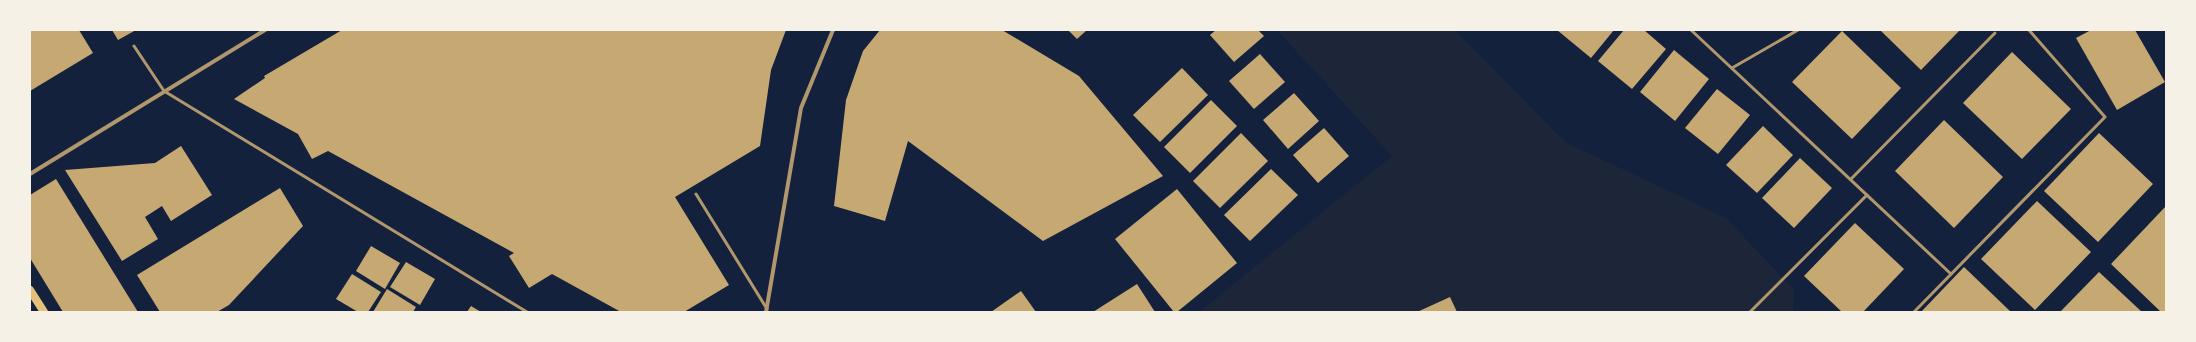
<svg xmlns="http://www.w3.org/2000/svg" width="2196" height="342" font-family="'Golos Text',sans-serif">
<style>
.green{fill:#1d2539}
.building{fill:#c6a872}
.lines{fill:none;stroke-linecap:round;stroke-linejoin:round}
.service{stroke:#b1986c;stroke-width:3}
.minor{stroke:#b1986c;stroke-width:4}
.secondary{stroke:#e5c07b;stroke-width:8}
</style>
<rect width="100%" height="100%" fill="#14213d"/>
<polygon class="green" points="1277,30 1455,30 1565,142 1726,218 1794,290 1793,312 1199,312 1392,156"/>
<g class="building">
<polygon points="30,30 79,30 93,53 30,91"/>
<polygon points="112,30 136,30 118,40"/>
<polygon points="342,30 786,30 771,70 760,146 675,197 729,285 684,312 621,312 552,274 529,288 509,256 514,253 328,151 312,159 298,134 234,99 265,78 264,76"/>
<polygon points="880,30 1002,30 1079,76 1163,176 1043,241 908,141 885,221 834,206 846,100 863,51"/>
<polygon points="1068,30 1087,30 1077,39"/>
<polygon points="1216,30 1258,30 1264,36 1234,62 1210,35"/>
<polygon points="1557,30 1614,30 1591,58"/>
<polygon points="1624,30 1644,30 1666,49 1632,89 1598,61"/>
<polygon points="1880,30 1960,30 1921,70"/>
<polygon points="2091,30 2135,30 2165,82 2117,110 2076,38"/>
<polygon points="1842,31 1901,88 1852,139 1792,82"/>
<polygon points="1674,50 1709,79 1675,121 1640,92"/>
<polygon points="2012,52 2071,109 2022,159 1963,103"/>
<polygon points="1260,54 1285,82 1254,109 1229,81"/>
<polygon points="1182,68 1208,95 1160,142 1133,115"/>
<polygon points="1717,89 1750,115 1718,154 1685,128"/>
<polygon points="1294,93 1319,121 1288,149 1263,120"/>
<polygon points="1211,100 1237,126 1190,173 1164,147"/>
<polygon points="1944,120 2003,177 1954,228 1895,171"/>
<polygon points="1763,126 1793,155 1757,193 1726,165"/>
<polygon points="1324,128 1349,156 1318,183 1293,155"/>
<polygon points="1241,133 1268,161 1220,208 1193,181"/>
<polygon points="2099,133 2153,184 2098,242 2044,191"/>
<polygon points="181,146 212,195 171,221 162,206 145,217 158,239 122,261 65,170 155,163"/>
<polygon points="1800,158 1832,188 1794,228 1762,198"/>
<polygon points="1271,169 1298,195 1250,241 1224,215"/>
<polygon points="56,179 138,312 63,312 30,258 30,195"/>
<polygon points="280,188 303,226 229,305 217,312 160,312 137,275"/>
<polygon points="1177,189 1237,263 1177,312 1174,312 1115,239"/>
<polygon points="2037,201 2091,252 2035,310 1981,259"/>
<polygon points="2166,206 2166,312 2161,312 2111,264"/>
<polygon points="1855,223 1904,269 1863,312 1842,312 1804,276"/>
<polygon points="371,246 400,263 385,289 356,271"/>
<polygon points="406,262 435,279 420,305 390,287"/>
<polygon points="1964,267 2011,312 1921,312"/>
<polygon points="2099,272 2142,312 2060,312"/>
<polygon points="352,274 381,292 368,312 358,312 336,299"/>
<polygon points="1137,284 1155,312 1093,312"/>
<polygon points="387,289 416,307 413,312 373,312"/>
<polygon points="1021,291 1036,312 991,312"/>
<polygon points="1450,297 1457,312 1417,312"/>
<polygon points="471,306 481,312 467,312"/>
</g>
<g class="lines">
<g class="service">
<polyline points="1691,30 1951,274"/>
<polyline points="134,46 164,91 527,312"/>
<polyline points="1732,68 1798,30"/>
<polyline points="1851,179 1995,33"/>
<polyline points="696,194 767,309"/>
<polyline points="1750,312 1867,195"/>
<polyline points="1914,312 2105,117 2029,30"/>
</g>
<g class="minor">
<polyline points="30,174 265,30"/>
<polyline points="766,312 801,108 833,30"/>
</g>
<polyline class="secondary" points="30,290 44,312"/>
</g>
<rect width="2196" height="342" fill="none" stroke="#f6f1e7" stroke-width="62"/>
</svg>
